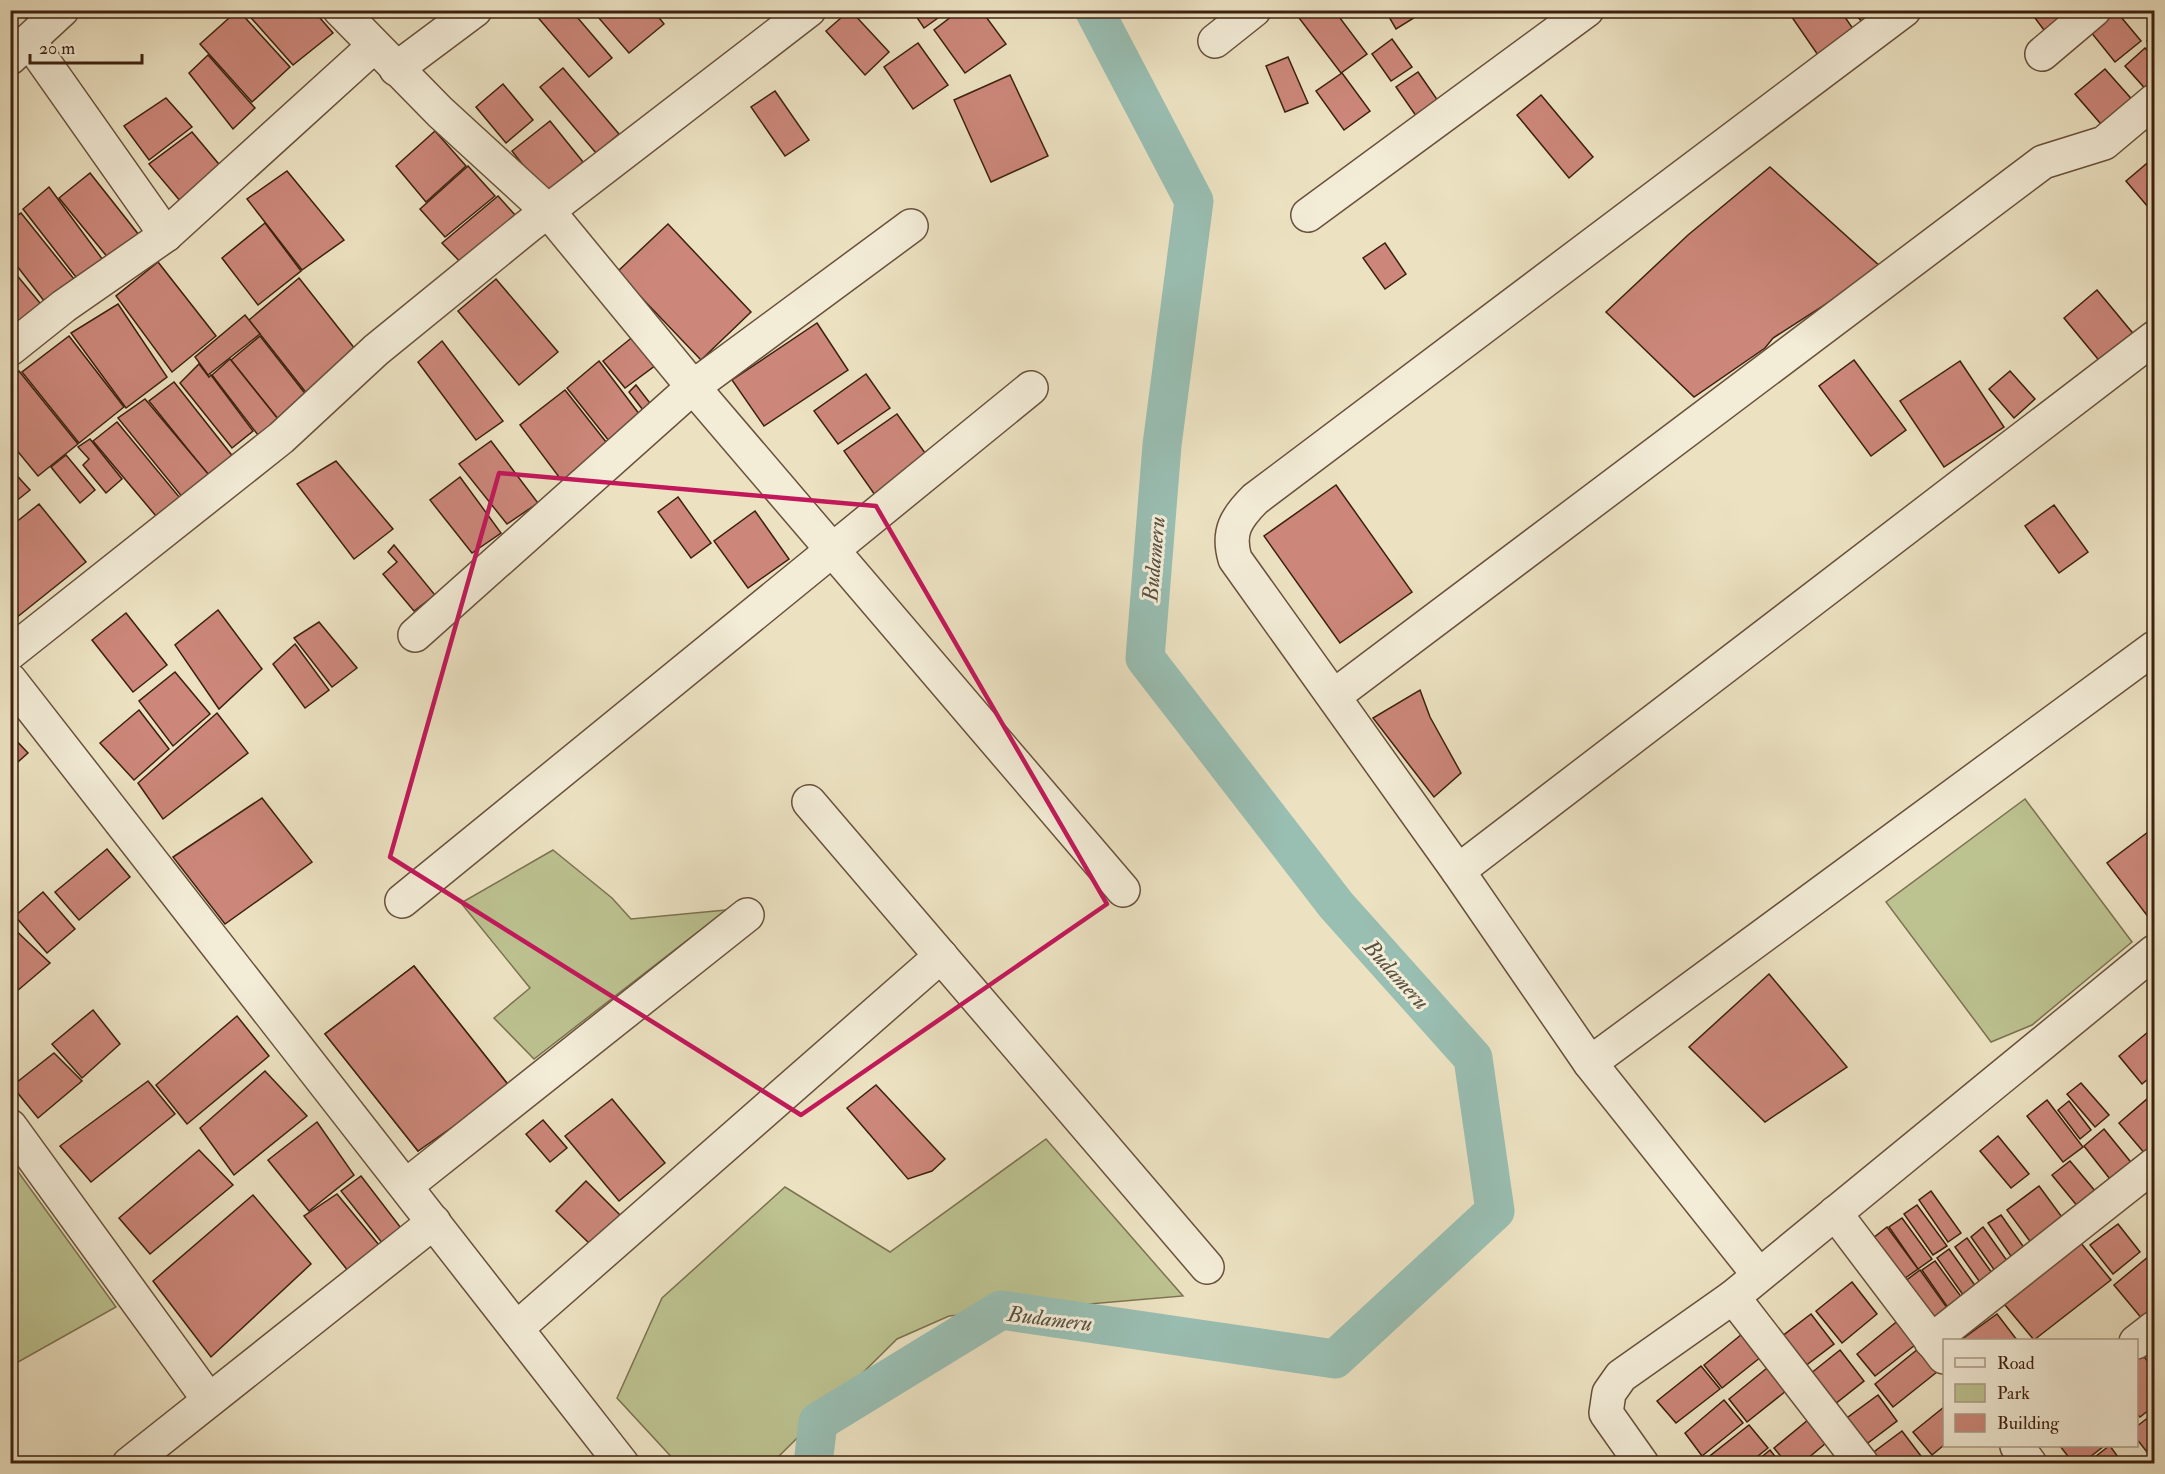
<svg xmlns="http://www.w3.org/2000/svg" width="2165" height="1474" font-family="'IM FELL Double Pica',serif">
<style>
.green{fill:#bcc290;stroke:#7c7250;stroke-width:1.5}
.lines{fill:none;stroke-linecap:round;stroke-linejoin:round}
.canal{stroke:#99beb2;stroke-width:39}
.building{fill:#cc877a;stroke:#3d210f;stroke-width:1.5}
.minor-casing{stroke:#69513c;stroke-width:36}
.tertiary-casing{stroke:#69513c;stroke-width:36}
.minor{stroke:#f3ecd7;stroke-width:33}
.tertiary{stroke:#f3ecd7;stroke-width:33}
.marked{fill:none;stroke:#c2185b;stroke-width:4.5;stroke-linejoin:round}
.labels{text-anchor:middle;stroke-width:6;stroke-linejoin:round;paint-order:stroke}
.water-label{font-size:22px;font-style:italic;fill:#595040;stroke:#f3ecd7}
</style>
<rect width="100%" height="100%" fill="#ece2c2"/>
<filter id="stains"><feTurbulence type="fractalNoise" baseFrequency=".00333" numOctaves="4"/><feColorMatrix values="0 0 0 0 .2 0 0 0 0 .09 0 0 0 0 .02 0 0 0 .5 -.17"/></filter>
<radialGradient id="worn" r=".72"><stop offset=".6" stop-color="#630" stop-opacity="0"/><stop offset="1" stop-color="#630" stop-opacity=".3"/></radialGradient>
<g class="green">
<polygon points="2025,799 2132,942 2032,1025 1991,1042 1886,902"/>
<polygon points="553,850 612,898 631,919 726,910 534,1059 494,1018 530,988 461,903"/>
<polygon points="1046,1139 1183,1296 949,1316 897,1339 772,1463 677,1463 617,1398 662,1298 785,1187 890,1252"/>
<polygon points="11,1162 116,1307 11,1366 10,1366"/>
</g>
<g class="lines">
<polyline class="canal" points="813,1464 818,1422 1001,1310 1335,1359 1495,1211 1473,1058 1336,905 1145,658 1162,445 1194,201 1094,10"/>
</g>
<g class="building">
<polygon points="20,10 36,10 26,18"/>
<polygon points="238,10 290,67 252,102 200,44"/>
<polygon points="244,10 313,10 333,33 293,65"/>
<polygon points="539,10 571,10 612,58 589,77 535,14"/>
<polygon points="592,10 653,10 664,24 629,53"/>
<polygon points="850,10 889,52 865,75 826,31"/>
<polygon points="912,10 949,10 924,28"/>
<polygon points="960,10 981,10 1006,44 965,73 934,30"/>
<polygon points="1293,10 1334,10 1367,54 1341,73"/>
<polygon points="1385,10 1425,10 1425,11 1396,29"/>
<polygon points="1787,10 1840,10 1856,33 1820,58"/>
<polygon points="1852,10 1881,10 1867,28"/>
<polygon points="2029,10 2063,10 2066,14 2044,30"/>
<polygon points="2116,11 2141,41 2115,62 2090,31"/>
<polygon points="2154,36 2154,50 2147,41"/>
<polygon points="1392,39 1412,67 1391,81 1372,54"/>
<polygon points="918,43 948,85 913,109 884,67"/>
<polygon points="2145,48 2154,58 2154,89 2150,94 2125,66"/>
<polygon points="208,55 255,108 233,129 189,73"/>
<polygon points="1288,57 1308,103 1285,112 1266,66"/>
<polygon points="563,68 619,134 596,153 540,87"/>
<polygon points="2105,69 2136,104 2106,130 2075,94"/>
<polygon points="1418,72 1443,108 1421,123 1396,87"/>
<polygon points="1342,73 1370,111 1344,130 1316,91"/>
<polygon points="1010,75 1048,156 991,182 954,100"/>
<polygon points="503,84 533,120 506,143 476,107"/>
<polygon points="775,91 809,140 785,156 751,107"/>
<polygon points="1541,95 1593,157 1569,178 1517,115"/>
<polygon points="166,98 192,127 149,160 124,126"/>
<polygon points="550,121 583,162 545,193 512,151"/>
<polygon points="435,131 466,166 426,202 396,166"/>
<polygon points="192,132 223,169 181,202 149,164"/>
<polygon points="2152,159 2154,161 2154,214 2126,181"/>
<polygon points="468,166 495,196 445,237 420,209"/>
<polygon points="1770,167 1882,268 1773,338 1765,348 1694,397 1606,312 1688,235"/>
<polygon points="287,171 344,240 302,270 247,199"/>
<polygon points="90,173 139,235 109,259 59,198"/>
<polygon points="49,187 103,260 79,281 23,209"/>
<polygon points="498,196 523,224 468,270 442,243"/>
<polygon points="21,213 78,284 48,306 10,257 10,220"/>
<polygon points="265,223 301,271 258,305 222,258"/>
<polygon points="668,224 751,312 701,360 617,272"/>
<polygon points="1385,243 1406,274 1385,289 1363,258"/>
<polygon points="158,262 216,336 172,372 116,296"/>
<polygon points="10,267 45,309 10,335"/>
<polygon points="299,278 359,354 308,395 249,320"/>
<polygon points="496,279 558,352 519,385 458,311"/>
<polygon points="2097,290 2136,337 2102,364 2064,318"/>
<polygon points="118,304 167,377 126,408 71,333"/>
<polygon points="245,315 260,334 208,375 195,357"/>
<polygon points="817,323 848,370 764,426 732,380"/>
<polygon points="635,335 656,365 625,388 603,361"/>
<polygon points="69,336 124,407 79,443 22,372"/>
<polygon points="260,336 307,396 278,419 231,360"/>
<polygon points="442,341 503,421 476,440 418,362"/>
<polygon points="230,359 278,419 258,435 212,375"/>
<polygon points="1854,360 1906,430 1871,456 1819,386"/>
<polygon points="599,361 643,419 613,446 567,388"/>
<polygon points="1960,361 2004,427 1944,467 1900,401"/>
<polygon points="199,364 209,377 211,375 253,431 232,448 180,383"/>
<polygon points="19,371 78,444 38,476 10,442 10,379"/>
<polygon points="2010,371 2035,399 2014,418 1989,389"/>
<polygon points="866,374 890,408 838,444 814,411"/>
<polygon points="174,382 234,458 210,477 149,401"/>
<polygon points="636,385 653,407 651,410 647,406 643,410 629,392"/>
<polygon points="565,390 610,447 565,485 520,425"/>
<polygon points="145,399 209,475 183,498 118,418"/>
<polygon points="897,414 928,457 875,495 844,451"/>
<polygon points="117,422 180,498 156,516 93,441"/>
<polygon points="90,439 122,479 106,493 83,465 89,459 78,447"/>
<polygon points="491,441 538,503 507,524 459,464"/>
<polygon points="66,455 95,490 80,503 51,467"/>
<polygon points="336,461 393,529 354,559 297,484"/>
<polygon points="10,468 30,490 10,506"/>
<polygon points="460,477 501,533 472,553 430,500"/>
<polygon points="1336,485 1412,592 1340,643 1264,536"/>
<polygon points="678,497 711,543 691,558 658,512"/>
<polygon points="39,504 86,562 11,622 10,527"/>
<polygon points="2054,505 2088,552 2059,573 2025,526"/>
<polygon points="755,511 789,559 748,588 714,541"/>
<polygon points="394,545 435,595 414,611 383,574 397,562 388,552"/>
<polygon points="218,610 262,669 219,709 175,645"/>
<polygon points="126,613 167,665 133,692 92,640"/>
<polygon points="319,622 357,668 332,687 294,638"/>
<polygon points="295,644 329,690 305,708 273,664"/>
<polygon points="175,672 210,714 173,746 139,701"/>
<polygon points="1420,690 1430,717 1461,773 1434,797 1373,718"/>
<polygon points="139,710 169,749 134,780 100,743"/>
<polygon points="217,713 248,753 163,819 138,783"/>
<polygon points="10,734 28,753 10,769"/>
<polygon points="262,798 312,862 225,924 173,857"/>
<polygon points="2148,832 2154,841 2154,914 2149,918 2107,863"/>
<polygon points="107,849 130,877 79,920 55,892"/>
<polygon points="43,892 75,929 47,953 15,916"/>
<polygon points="10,925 50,963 10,997"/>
<polygon points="414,966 510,1087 472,1110 418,1151 325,1034"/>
<polygon points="414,966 510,1087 418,1151 325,1034"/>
<polygon points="1769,974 1847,1067 1765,1122 1689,1047"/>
<polygon points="93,1010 120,1044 82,1078 52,1044"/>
<polygon points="237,1016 269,1056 187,1124 156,1085"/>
<polygon points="2154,1027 2154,1074 2142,1084 2119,1056"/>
<polygon points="54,1053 82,1081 38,1118 12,1086"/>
<polygon points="265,1071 307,1116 234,1175 200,1128"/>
<polygon points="148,1081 175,1114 91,1182 60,1146"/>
<polygon points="2081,1083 2109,1115 2095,1127 2067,1094"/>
<polygon points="876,1085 945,1159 932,1171 908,1179 847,1108"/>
<polygon points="2154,1093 2154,1158 2151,1161 2119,1123"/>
<polygon points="612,1099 665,1163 619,1201 565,1136"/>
<polygon points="2047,1100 2083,1147 2063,1162 2027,1116"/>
<polygon points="2069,1101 2091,1130 2080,1139 2058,1110"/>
<polygon points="543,1120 567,1148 550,1162 526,1134"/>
<polygon points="317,1122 354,1175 309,1211 268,1160"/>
<polygon points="2104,1129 2138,1171 2117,1188 2084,1146"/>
<polygon points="1998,1136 2029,1174 2011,1188 1980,1151"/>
<polygon points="199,1150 233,1185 150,1254 119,1218"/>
<polygon points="2070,1161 2101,1198 2083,1213 2052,1175"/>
<polygon points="2154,1171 2154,1201 2140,1182"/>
<polygon points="361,1176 404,1232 383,1244 341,1191"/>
<polygon points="586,1181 620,1215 590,1244 556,1211"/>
<polygon points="2039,1186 2067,1224 2035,1248 2007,1210"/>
<polygon points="1931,1191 1961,1233 1948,1242 1919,1200"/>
<polygon points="337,1194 379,1245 349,1272 304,1216"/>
<polygon points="253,1195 311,1264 211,1357 153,1281"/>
<polygon points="1917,1205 1947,1246 1933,1255 1904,1214"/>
<polygon points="2001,1215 2030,1256 2017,1265 1988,1223"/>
<polygon points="1902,1218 1932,1259 1918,1269 1889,1227"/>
<polygon points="2118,1224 2140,1252 2113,1274 2090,1245"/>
<polygon points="1887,1227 1918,1269 1901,1281 1872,1239"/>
<polygon points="1983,1227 2013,1269 2000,1278 1971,1237"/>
<polygon points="2076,1237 2111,1280 2034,1340 2000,1299"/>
<polygon points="1967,1238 1997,1280 1984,1288 1955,1247"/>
<polygon points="1949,1249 1979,1291 1966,1299 1937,1258"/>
<polygon points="2154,1252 2154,1311 2143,1320 2114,1285"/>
<polygon points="1935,1261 1965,1302 1951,1312 1922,1270"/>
<polygon points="1920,1270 1950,1312 1934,1324 1904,1282"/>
<polygon points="1852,1282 1877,1314 1842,1343 1816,1311"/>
<polygon points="1811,1314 1834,1344 1796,1373 1773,1343"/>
<polygon points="1997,1314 2017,1340 1961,1340"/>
<polygon points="1900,1319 1919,1342 1875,1376 1857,1354"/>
<polygon points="1747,1330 1766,1353 1722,1388 1704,1365"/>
<polygon points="2137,1348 2154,1369 2154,1406 2140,1417 2136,1413"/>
<polygon points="1918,1349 1937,1372 1893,1407 1875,1384"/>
<polygon points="1840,1350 1864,1381 1830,1408 1805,1378"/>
<polygon points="1772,1364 1791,1387 1747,1422 1729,1399"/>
<polygon points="1701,1366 1720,1389 1676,1423 1657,1401"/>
<polygon points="1878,1395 1897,1421 1860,1449 1840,1423"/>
<polygon points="1724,1400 1743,1423 1702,1456 1685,1433"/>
<polygon points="1944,1407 1944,1445 1932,1455 1913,1432"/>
<polygon points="2154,1413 2154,1461 2136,1438 2136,1427"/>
<polygon points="1814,1415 1832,1438 1801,1464 1787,1464 1774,1448"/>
<polygon points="1749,1425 1768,1448 1748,1464 1709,1464 1706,1459"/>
<polygon points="1902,1431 1927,1464 1871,1464 1867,1457"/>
<polygon points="2060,1446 2104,1446 2081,1464 2074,1464"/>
<polygon points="2110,1446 2123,1464 2086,1464 2109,1446"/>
<polygon points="1770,1450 1781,1464 1753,1464"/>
</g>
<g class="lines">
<g class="minor-casing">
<g id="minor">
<polyline points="340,10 440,112 548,211 693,387 1123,890"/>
<polyline points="1215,41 1254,10"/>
<polyline points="30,42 166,235"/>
<polyline points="2042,54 2094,10"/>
<polyline points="10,58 62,10"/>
<polyline points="396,69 475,10"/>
<polyline points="1308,215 1587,10"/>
<polyline points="10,349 64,306 166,235 373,47"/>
<polyline points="415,635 693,387 911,226"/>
<polyline points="10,653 281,438 376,350 527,227 809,10"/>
<polyline points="10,680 622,1464"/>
<polyline points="1334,696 2043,162 2104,143 2154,101"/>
<polyline points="809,802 1207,1267"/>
<polyline points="1458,871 2154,338"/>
<polyline points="402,901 1031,388"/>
<polyline points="1590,1063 2154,648"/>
<polyline points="10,1126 209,1400"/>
<polyline points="407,1185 747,915"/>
<polyline points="1835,1213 1944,1357"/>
<path d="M1759,1275l-169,-212 -132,-192 -223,-312c-8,-27 1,-41 20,-60l649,-489"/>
<polyline points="1733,1297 1862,1464"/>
<polyline points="517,1328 941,956"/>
<polyline points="1931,1341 2154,1165"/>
<polyline points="2136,1342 2154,1328"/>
<polyline points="2017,1446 2030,1464"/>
<polyline points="129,1464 434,1222"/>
</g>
</g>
<g class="tertiary-casing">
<polyline id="tertiary" points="1642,1464 1606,1413 1609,1393 1621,1376 1733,1297 2154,952"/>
</g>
<use href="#minor" class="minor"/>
<use href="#tertiary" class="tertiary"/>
</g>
<path class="marked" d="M499,473l377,33 231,398 -306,211 -411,-258z"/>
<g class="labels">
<g class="water-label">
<text transform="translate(1153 559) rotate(-85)" y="8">Budameru</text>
<text transform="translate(1397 974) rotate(48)" y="8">Budameru</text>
<text transform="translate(1050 1318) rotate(7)" y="8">Budameru</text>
</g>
</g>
<rect width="2165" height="1474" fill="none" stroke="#ece2c2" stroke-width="36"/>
<rect x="12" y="12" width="2141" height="1450" fill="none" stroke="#3d210f" stroke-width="3"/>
<rect x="18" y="18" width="2129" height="1438" fill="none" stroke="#3d210f" stroke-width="1.5"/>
<rect x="1943" y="1339" width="195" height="108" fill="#f3ecd7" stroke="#aa9b87" stroke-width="1.5"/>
<rect x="1955" y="1358" width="30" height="9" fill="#f3ecd7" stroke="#aa9b87" stroke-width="1.5"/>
<text x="1997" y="1369" font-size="18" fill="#3d210f">Road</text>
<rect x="1955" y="1384" width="30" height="18" fill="#bcc290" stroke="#aa9b87" stroke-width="1.5"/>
<text x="1997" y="1399" font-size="18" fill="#3d210f">Park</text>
<rect x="1955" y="1414" width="30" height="18" fill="#cc877a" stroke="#aa9b87" stroke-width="1.5"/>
<text x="1997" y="1429" font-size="18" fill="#3d210f">Building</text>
<path d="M30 54v9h112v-9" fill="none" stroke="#3d210f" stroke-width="3"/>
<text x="39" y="54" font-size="18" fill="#3d210f" stroke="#f3ecd7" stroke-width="4.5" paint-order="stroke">20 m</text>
<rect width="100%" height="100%" filter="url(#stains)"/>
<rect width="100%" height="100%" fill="url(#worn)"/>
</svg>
